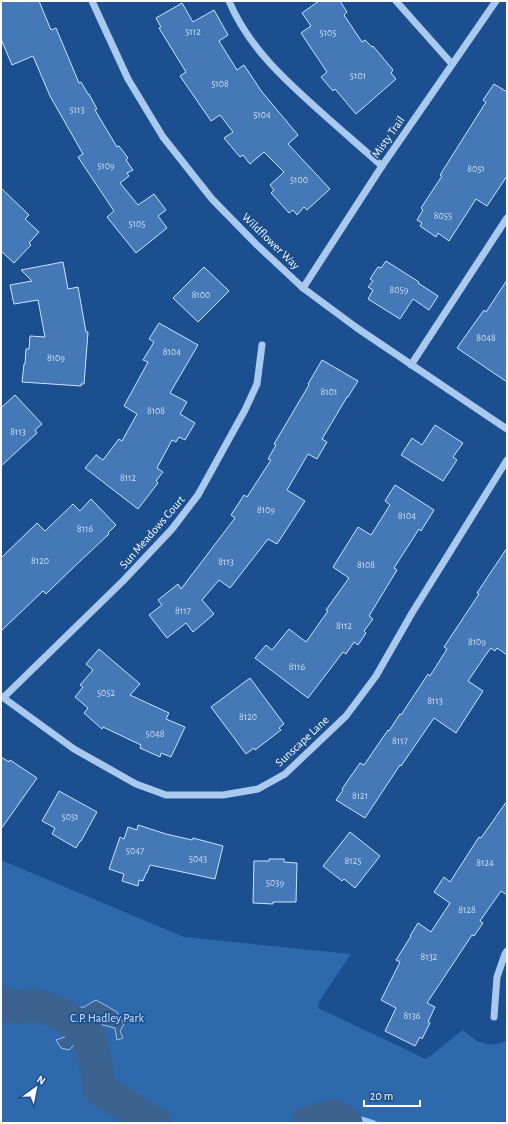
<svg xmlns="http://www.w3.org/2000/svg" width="508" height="1124" font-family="'Alegreya Sans',sans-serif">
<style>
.green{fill:#2e69ad}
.water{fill:#3c6290;stroke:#9cc4f0}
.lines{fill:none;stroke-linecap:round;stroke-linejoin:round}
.stream{stroke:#9cc4f0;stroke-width:5.5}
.river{stroke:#3c6290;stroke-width:33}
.building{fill:#4478b7;stroke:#cfe3fa}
.minor{stroke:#a9c9ee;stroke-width:7}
.labels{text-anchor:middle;stroke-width:3.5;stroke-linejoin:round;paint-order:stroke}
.number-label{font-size:10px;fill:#d0dded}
.street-label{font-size:12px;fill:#fff;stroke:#1b4f8f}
.park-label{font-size:12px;fill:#cfe3fa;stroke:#1b4f8f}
</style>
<rect width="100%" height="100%" fill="#1b4f8f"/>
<path class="green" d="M1,860l183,77 167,17 -31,46 -2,8 108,51 37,-29c12,12 26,19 44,11v82h-506z"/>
<path class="water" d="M96,1000l21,12 7,12 -4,7 3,7 -6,2 -2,-12 -20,-5 -3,7c3,9 11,17 7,26l-5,-2 -7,-15h-7l-11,11 -8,-2 -5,-8 17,-6 -9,-18 5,-8 15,-1z"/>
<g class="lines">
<polyline class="stream" points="345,1123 358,1118 374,1123"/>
<g class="river">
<polyline points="1,1003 6,1005 21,1008 31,1005 50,1009 64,1016 87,1032 94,1054 100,1090 155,1123"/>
<polyline points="308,1123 334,1116 346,1123"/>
</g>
</g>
<g class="building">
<polygon points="1,1 39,1 51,30 56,28 79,83 81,82 88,94 89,94 97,109 95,110 108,132 117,147 119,146 128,158 126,160 133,170 127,173 129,176 120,183 138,205 154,194 166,210 158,216 167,228 136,253 107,217 114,211 78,157 83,154 50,96 33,56 12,65 1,39"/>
<polygon points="319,1 340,1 347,12 344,15 362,42 365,40 372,47 373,46 393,70 391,73 396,79 356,114 335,89 333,91 321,77 327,72 301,33 311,26 302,13"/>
<polygon points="182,3 193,22 214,10 228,35 219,41 237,70 244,65 262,92 298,135 288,144 330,189 307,210 304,207 297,215 293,210 289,213 271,193 274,190 270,185 284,172 264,152 250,164 243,155 240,157 224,138 233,132 220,115 211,121 180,76 186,72 159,28 161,27 156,18"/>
<polygon points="494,84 507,92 507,176 487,206 476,199 449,241 438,233 436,237 420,226 422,223 417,220 423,210 421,208 442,176 440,175 486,102 483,100"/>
<polygon points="1,188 29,215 25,219 39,232 29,243 31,245 14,263 1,251"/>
<polygon points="386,261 419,282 418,283 438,296 429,310 413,299 400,319 368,299 373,290 368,287 373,281 370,279 378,267 381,268"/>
<polygon points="63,262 68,289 78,287 86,332 88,332 84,384 81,384 81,386 22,382 24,364 25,364 26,349 29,349 30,336 45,337 38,300 14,304 10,285 32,281 21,270"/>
<polygon points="204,267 229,291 198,322 173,298"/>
<polygon points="507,280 507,382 457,348 484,310 486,312"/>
<polygon points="159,323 198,345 170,393 187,402 180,414 195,423 185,440 179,437 176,442 172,440 157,468 163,472 156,481 158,483 138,509 85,468 96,455 103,460 119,439 122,441 137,414 124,406 148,362 143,360 154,342 149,339"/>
<polygon points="322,360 358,381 348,397 347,397 322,439 327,442 317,459 308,454 287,490 305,501 277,544 268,539 230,588 219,580 202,600 214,614 193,632 186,623 167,638 149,615 162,605 158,600 178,584 181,589 235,518 231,515 244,495 247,497 271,460 268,459 276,445 274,444 309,385 308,384"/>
<polygon points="15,395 42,424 35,430 37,433 1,466 1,408"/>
<polygon points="435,425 463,443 453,457 457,460 443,481 401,455 412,438 422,445"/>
<polygon points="395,485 434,510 421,531 419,529 394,568 397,570 369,616 373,619 364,631 366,633 358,645 354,642 346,654 343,652 308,698 255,658 266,645 272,650 289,629 306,642 328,611 326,610 349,578 333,567 358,527 371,535 390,505 385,501"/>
<polygon points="91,499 116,525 108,533 109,534 77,564 46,594 43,591 1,631 1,558 37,523 45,531 73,504 80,511"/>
<polygon points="507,548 507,655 497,648 495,651 491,648 485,656 468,681 483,691 456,733 434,718 401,766 400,765 365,818 336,800 343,790 342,789 360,763 364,765 388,730 389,731 400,714 401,715 428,674 430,676 447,649 444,647 479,594 477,593"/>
<polygon points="99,649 140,684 130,695 169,713 166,719 185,727 171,757 161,753 160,757 140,748 141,745 103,727 102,729 84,713 88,708 75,697 83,687 80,685 93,670 86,664"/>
<polygon points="250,678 284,724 279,728 281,730 255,750 254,748 246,754 211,707"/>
<polygon points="1,757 9,762 10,760 37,778 1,829"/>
<polygon points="59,791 97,812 81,841 80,841 76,848 52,834 55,828 42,821"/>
<polygon points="507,801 507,895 501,891 480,921 483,923 474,936 472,935 427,1003 435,1007 428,1022 430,1023 422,1039 420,1037 415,1046 385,1031 396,1008 381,1000 400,962 396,960 411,936 410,936 418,923 431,932 450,903 434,892 444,877 450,882 479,837 481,838"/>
<polygon points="138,825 166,834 192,840 193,838 223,846 215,879 150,865 147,873 146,873 143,881 139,880 138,886 122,881 124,874 109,869 120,837 124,839 128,827 137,830"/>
<polygon points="350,832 380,856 355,888 344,879 342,881 323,866"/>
<polygon points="269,859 284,859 284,862 297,863 296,902 273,902 273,904 253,903 254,861 269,861"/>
</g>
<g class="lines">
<g class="minor">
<polyline points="92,1 128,79 163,137 212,199 257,245 303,288 357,328 507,429"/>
<path d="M229,1c19,46 57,80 93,112 20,18 40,35 60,53"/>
<polyline points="396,1 452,64"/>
<polyline points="303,288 382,166 496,1"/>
<polyline points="411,365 507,218"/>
<polyline points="1,696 74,749 136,784 166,795 223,795 258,789 285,774 346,716 376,676 412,613 507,460"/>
<polyline points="4,697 123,581 172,529 198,495 245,410 257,384 262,345"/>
<polyline points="494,1017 497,977 505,954 507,951"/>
</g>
</g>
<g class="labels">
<g class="number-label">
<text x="193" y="35">5112</text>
<text x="328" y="36">5105</text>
<text x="358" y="79">5101</text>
<text x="220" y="87">5108</text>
<text x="77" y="113">5113</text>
<text x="262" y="118">5104</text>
<text x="106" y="169">5109</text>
<text x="476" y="172">8051</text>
<text x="299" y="183">5100</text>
<text x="443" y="219">8055</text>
<text x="137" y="227">5105</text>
<text x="399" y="293">8059</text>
<text x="201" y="298">8100</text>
<text x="486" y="341">8048</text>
<text x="172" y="355">8104</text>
<text x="56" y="361">8109</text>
<text x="329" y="395">8101</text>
<text x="156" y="414">8108</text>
<text x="18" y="435">8113</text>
<text x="128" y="481">8112</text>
<text x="266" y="513">8109</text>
<text x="407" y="519">8104</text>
<text x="85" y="532">8116</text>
<text x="40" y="564">8120</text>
<text x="226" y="565">8113</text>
<text x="366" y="568">8108</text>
<text x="183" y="614">8117</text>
<text x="344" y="629">8112</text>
<text x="477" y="645">8109</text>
<text x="297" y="670">8116</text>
<text x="106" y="696">5052</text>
<text x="435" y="704">8113</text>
<text x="248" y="720">8120</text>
<text x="155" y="737">5048</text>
<text x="400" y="744">8117</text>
<text x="360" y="799">8121</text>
<text x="70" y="820">5051</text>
<text x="135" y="854">5047</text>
<text x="198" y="862">5043</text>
<text x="353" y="864">8125</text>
<text x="485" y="866">8124</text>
<text x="275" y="886">5039</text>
<text x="467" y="913">8128</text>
<text x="429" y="960">8132</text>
<text x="412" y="1019">8136</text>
</g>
<g class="street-label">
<text transform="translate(388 137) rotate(-55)" y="4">Misty Trail</text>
<text transform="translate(271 241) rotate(44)" y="4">Wildflower Way</text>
<text transform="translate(152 532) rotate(-49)" y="4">Sun Meadows Court</text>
<text transform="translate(302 741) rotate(-43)" y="4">Sunscape Lane</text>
</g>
<g class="park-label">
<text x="107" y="1022">C.P. Hadley Park</text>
</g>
</g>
<rect width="508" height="1124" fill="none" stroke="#ffffff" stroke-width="4"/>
<g transform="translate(36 1088) rotate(33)" stroke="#1b4f8f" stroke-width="3" paint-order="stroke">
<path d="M0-3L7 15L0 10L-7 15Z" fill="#ffffff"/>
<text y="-6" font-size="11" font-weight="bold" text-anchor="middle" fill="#ffffff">N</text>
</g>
<path d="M364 1100v6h56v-6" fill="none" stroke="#ffffff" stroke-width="2"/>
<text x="370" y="1100" font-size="12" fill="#ffffff" stroke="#1b4f8f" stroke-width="3" paint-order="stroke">20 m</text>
</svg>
